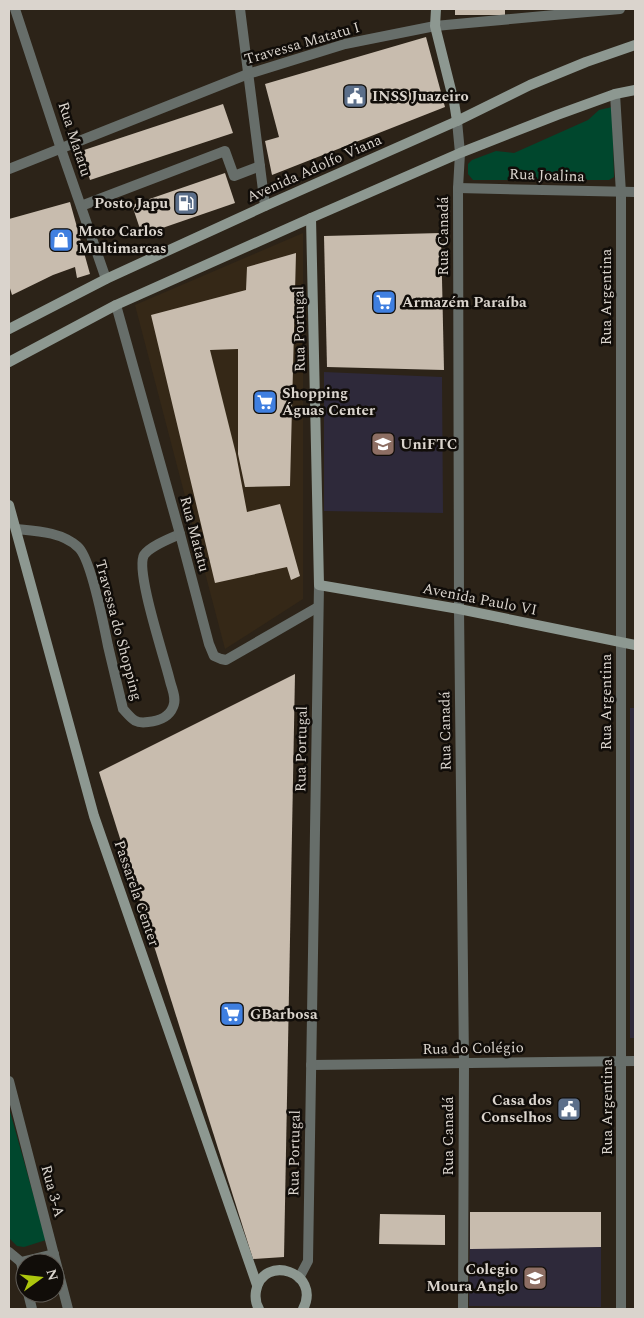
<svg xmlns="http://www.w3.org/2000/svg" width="644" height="1318" font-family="Spectral,serif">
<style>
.built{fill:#352817}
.education{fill:#2e293a}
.green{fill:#00472d}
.building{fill:#c8bcae}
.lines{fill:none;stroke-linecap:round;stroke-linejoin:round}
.lane{stroke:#676e6a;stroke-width:10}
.street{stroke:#676e6a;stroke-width:10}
.secondary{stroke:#8d9891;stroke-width:10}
.labels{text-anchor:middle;stroke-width:5;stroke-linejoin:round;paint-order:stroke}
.street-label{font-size:15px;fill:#dad4cd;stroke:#110d09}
.poi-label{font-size:15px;font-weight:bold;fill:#dad4cd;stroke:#110d09;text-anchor:start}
</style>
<rect width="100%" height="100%" fill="#2c2318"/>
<polygon class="built" points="303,233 303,599 225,649 135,305"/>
<g class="education">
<polygon points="324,372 442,377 443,513 324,511"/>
<rect x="630" y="708" width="5" height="330"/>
<polygon points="470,1212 601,1212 601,1307 469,1306"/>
</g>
<g class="green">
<polygon points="612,107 614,177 609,180 473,180 468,174 468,164 472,160 496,151 514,153 588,120 599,110"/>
<polygon points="9,1108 46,1240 24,1247 17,1246 9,1238"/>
</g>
<g class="building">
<rect x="455" y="9" width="50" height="6"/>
<polygon points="426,37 445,107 272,175 265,141 279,137 265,84"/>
<polygon points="223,104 233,133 90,180 81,151"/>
<polygon points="225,173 235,203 142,235 132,205"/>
<polygon points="70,202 90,274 77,278 75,267 53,275 12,295 9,285 9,219"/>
<polygon points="441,233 444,370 327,367 324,236"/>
<polygon points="296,253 290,486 245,487 238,454 238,349 210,350 236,454 247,512 280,504 300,576 291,580 287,567 215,583 151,315 246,290 247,267"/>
<polygon points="295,674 284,1257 253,1259 99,772"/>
<polygon points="470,1212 601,1212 601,1247 470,1249"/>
<polygon points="380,1214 445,1215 445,1245 379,1244"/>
</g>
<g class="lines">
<g class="lane">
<polyline points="81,206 225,151 234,176 260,166"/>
<path d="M16,529c21,2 46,3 62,18 13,11 26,79 30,99 5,21 10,42 15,63 9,10 12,15 25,13 11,-1 21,-5 25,-15 4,-8 -1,-18 -3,-26 -5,-22 -35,-110 -26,-126 6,-9 27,-17 36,-21"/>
</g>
<g class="street">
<polyline points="15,9 61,149 106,279"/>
<polyline points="240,9 265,206"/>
<polyline points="615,94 621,193 621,1309"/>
<polyline points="457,121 460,153 458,188 459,609 464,1063 463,1309"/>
<polyline points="9,169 248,74 345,44 435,26 620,9"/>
<polyline points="458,188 635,192"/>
<polyline points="116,305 180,534 209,644 214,656 221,659 226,660 318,607"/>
<polyline points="311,1065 635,1061"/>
<polyline points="9,1081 68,1309"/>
<polyline points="9,1252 21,1262 54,1254"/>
<polyline points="21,1262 25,1280"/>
<polyline points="299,1278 308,1261 319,585"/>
<polyline points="28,1293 32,1309"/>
</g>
<g class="secondary">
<polyline points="436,9 435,26 454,102 457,121"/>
<polyline points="311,218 319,585 459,609 635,645"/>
<polyline points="9,329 106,279 265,206 457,121 530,85 586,62 635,45"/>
<polyline points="9,362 116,305 311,218 460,153 557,115 615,94 635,90"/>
<polyline points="9,505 94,816 257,1285"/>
<path d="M259,1309c-3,-5 -4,-12 -3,-18 7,-38 66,-19 47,18"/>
</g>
</g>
<defs>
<g id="civic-square" transform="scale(1.25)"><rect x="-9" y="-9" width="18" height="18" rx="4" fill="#5c6f8a" stroke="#110d09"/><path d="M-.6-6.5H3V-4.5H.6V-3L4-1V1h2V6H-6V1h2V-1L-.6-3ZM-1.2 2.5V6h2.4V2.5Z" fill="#fff"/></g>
<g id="fuel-square" transform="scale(1.25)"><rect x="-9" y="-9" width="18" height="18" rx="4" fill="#5c6f8a" stroke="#110d09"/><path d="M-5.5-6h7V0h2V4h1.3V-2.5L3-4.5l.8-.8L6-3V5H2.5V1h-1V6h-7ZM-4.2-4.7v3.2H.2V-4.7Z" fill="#fff"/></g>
<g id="shop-square" transform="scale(1.25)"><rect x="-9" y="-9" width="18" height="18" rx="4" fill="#3f7fe0" stroke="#110d09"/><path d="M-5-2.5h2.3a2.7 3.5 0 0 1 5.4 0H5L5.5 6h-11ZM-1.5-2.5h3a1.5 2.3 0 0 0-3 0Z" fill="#fff"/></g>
<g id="supermarket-square" transform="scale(1.25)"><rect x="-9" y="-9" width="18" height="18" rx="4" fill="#3f7fe0" stroke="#110d09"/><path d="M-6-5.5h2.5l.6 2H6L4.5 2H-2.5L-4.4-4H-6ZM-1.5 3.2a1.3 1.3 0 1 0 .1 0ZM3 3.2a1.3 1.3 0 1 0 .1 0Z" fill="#fff"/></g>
<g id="university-square" transform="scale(1.25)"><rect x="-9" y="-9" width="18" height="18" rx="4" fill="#8d6e63" stroke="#110d09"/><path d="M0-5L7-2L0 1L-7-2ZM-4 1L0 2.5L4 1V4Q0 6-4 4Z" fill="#fff"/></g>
<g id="school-square" transform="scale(1.25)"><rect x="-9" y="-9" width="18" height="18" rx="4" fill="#8d6e63" stroke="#110d09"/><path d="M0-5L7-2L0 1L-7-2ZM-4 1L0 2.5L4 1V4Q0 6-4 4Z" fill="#fff"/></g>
</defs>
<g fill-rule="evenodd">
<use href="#civic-square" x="355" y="96"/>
<use href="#fuel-square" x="186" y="203"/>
<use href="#shop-square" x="61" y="240"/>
<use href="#supermarket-square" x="384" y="302"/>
<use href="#supermarket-square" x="265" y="402"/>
<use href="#university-square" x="383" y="444"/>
<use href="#supermarket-square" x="232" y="1014"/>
<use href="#civic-square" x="569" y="1109"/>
<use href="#school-square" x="535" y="1278"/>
</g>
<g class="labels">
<g class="street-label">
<text transform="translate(302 43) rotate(-16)" y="5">Travessa Matatu I</text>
<text transform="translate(75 139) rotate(72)" y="5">Rua Matatu</text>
<text transform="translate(314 168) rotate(-24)" y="5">Avenida Adolfo Viana</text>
<text transform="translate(547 175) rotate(2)" y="5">Rua Joalina</text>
<text transform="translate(443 236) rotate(-90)" y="5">Rua Canadá</text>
<text transform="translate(606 297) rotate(-90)" y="5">Rua Argentina</text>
<text transform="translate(299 329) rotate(-91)" y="5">Rua Portugal</text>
<text transform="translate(195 534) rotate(75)" y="5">Rua Matatu</text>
<text transform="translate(480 599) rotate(11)" y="5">Avenida Paulo VI</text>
<text transform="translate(119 630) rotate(75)" y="5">Travessa do Shopping</text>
<text transform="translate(606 702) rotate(-90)" y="5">Rua Argentina</text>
<text transform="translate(445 731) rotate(-91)" y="5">Rua Canadá</text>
<text transform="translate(301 749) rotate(-89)" y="5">Rua Portugal</text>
<text transform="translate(137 893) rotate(71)" y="5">Passarela Center</text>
<text transform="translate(473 1048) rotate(-1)" y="5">Rua do Colégio</text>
<text transform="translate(607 1107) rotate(-90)" y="5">Rua Argentina</text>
<text transform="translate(448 1136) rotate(-90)" y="5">Rua Canadá</text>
<text transform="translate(294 1153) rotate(-89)" y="5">Rua Portugal</text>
<text transform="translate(53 1191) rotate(75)" y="5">Rua 3-A</text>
</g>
<g class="poi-label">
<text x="372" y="101">INSS Juazeiro</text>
<text x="168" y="208" text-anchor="end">Posto Japu</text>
<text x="78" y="236">Moto Carlos<tspan x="78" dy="17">Multimarcas</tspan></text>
<text x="402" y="307">Armazém Paraíba</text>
<text x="282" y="398">Shopping<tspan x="282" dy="17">Águas Center</tspan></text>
<text x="400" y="449">UniFTC</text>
<text x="250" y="1019">GBarbosa</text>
<text x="552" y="1105" text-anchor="end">Casa dos<tspan x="552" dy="17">Conselhos</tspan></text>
<text x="518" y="1274" text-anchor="end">Colegio<tspan x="518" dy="17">Moura Anglo</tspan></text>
</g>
</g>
<rect width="644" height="1318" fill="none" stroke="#dad4cd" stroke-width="20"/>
<g transform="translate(40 1278) rotate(75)"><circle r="24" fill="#110d09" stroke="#615d57"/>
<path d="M0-4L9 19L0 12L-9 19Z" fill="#adc60d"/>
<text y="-8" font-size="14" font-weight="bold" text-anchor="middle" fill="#dad4cd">N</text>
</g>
</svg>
